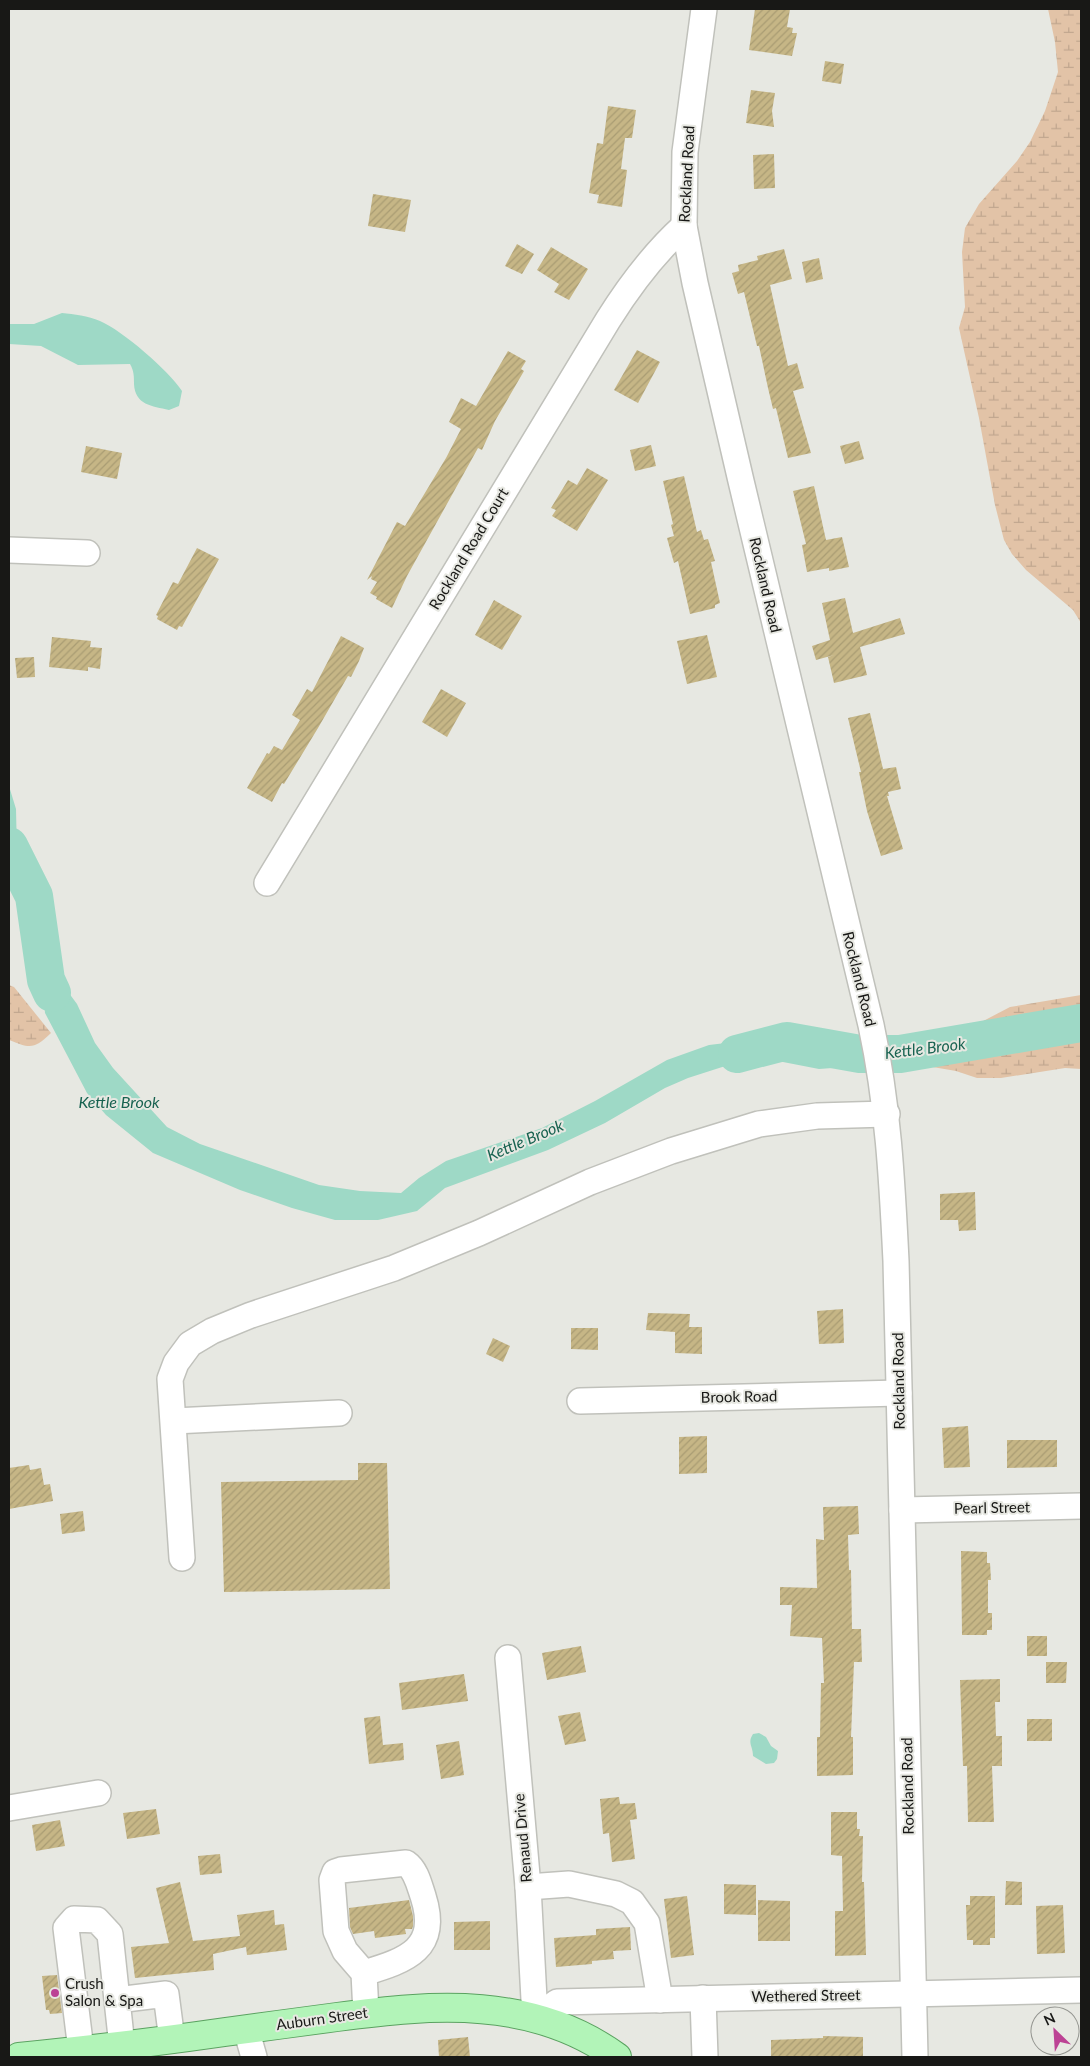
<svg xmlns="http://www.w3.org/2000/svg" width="1090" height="2066" font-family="Lato,sans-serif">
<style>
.wetland{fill:url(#wetland-marsh)}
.water{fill:#9ed9c6}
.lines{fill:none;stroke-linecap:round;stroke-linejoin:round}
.river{stroke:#9ed9c6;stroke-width:38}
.building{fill:url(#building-hatch)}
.minor-casing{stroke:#c0c1bb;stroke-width:28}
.major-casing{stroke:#5aa260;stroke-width:30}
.minor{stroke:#fff;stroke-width:25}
.major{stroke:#b2f4b8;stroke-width:28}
.poi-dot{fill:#bc4294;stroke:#e7e8e2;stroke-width:2}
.labels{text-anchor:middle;stroke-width:4;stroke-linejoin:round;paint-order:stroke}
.street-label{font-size:15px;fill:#181816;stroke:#e7e8e2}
.poi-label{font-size:15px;fill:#181816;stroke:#e7e8e2;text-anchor:start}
.water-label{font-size:16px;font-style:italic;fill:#176250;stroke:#e7e8e2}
</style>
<defs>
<pattern id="wetland-marsh" width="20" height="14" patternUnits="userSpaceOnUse" patternTransform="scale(1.25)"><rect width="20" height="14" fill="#e2c3a7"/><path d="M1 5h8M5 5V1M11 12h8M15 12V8" fill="none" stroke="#c1a78f"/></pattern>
<pattern id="building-hatch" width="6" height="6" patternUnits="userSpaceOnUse" patternTransform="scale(1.25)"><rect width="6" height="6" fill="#c6b686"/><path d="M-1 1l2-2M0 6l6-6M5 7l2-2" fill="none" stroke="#a99c73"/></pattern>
</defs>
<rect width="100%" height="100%" fill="#e7e8e2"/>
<g class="wetland">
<polygon points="1048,9 1081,9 1081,623 1073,610 1026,570 1012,554 1004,540 995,505 979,418 959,328 965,307 962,252 965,228 979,204 1017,161 1030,142 1045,111 1058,72 1055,42"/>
<path d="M9,985l5,2 37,46c-17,16 -20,16 -42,7z"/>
<polygon points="1081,995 1081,1069 1065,1068 1001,1078 977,1078 956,1071 921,1065 918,1044 936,1044 945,1041 1010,1007"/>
</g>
<g class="water">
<path d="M62,313c12,1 26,3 38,8 23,10 68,49 82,70l-3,15 -10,4c-17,-4 -34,-5 -35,-26 0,-8 0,-13 -4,-20l-52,1 -37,-19 -32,-2v-20h25z"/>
<polygon points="9,786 16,809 17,854 35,872 52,905 56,925 60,981 77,1004 95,1043 113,1068 167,1127 200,1144 319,1185 360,1191 401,1193 419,1178 446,1161 542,1128 595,1101 667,1060 709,1045 734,1042 780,1041 851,1052 891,1051 918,1044 921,1065 900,1063 819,1069 783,1062 744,1060 688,1078 665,1088 605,1123 548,1150 445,1188 417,1211 378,1220 335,1220 292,1208 240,1190 153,1153 106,1115 87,1093 45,1013 41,955 40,910 9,863"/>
<path d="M759,1733l7,4 5,9 7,5 -1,8 -3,4 -8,1 -13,-8c0,-10 -6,-13 0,-22z"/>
</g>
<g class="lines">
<g class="river">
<polyline points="9,846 34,896 46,980 52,993"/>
<polyline points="737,1054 787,1041 860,1054 900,1054 1081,1023"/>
</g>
</g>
<g class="building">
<polygon points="755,9 790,9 787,27 793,28 792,33 797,33 792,56 749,50"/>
<polygon points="825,61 844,64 841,84 822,81"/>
<polygon points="751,90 775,93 772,111 774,127 746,123"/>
<polygon points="608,106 636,110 632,138 625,138 621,169 627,170 622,207 597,203 599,195 589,193 597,143 603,144"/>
<polygon points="774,154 775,188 754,189 753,155"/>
<polygon points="373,194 411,200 405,232 368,226"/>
<polygon points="517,244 534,254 522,274 505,266"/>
<polygon points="551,247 588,269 569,300 554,292 559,284 537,270"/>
<polygon points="784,249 792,279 770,285 788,366 797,363 804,388 793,391 811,453 788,458 776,408 773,409 768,388 759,346 757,346 744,292 738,294 732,273 739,271 738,265 758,260 757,256"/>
<polygon points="819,258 823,279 806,283 802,262"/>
<polygon points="637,350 660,362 638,403 614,390"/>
<polygon points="508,351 526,361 521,369 524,371 495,421 482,450 478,448 407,576 392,608 376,599 377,597 370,593 377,582 371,579 372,576 367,580 397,522 405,526 446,458 461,429 449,422 461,398 476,406"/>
<polygon points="859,441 864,459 845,464 840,446"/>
<polygon points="651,445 656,466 635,471 630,450"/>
<polygon points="86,446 122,453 117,479 81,472"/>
<polygon points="587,468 608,480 577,531 552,516 556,510 551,508 568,480 577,485"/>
<polygon points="684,476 697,532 701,530 704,540 708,539 715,561 711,562 720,603 715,605 715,608 690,614 678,561 674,563 667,538 674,536 671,525 673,524 663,481"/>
<polygon points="814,486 826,540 842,537 849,567 829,571 829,568 807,572 802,545 806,544 793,491"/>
<polygon points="197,548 219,559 182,627 179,626 177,630 157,619 158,616 156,615 173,582 178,584"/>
<polygon points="845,598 853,633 900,618 905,634 860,647 867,675 834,683 828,657 834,655 816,660 812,646 830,640 822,603"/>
<polygon points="494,600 522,616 502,650 475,635"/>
<polygon points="707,635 717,677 687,684 677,641"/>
<polygon points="341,636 364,648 359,661 351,677 348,676 318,728 284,784 282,783 272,802 247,788 267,753 269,754 274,746 282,750 300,720 292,715 307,689 312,692"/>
<polygon points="52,637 91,641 90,647 102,648 100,669 88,667 88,671 49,667"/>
<polygon points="34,657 35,677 17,678 15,658"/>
<polygon points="441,689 466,703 447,737 422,722"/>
<polygon points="870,713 883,769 896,767 901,789 888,792 889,796 887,796 903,849 881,856 867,811 859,772 861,772 848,718"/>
<polygon points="975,1192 976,1230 959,1231 958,1220 940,1220 940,1194"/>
<polygon points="843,1309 844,1343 819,1344 817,1311"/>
<polygon points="648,1313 690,1314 689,1327 702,1327 702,1354 675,1353 675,1332 646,1330"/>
<polygon points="571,1328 598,1328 598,1350 571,1349"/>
<polygon points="493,1338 510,1346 503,1362 486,1354"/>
<polygon points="968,1426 970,1467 944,1468 942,1428"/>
<polygon points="707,1436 707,1473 679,1474 679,1437"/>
<polygon points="1007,1440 1057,1440 1057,1467 1007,1468"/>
<polygon points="358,1463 387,1463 390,1589 224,1592 221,1482 358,1480"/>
<polygon points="29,1465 30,1470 41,1468 44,1485 50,1484 53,1501 9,1509 9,1468"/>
<polygon points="858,1506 859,1534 848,1535 849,1570 851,1570 852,1629 861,1629 862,1662 854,1662 851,1737 853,1737 853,1775 817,1776 817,1737 820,1737 821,1683 824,1683 822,1638 790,1636 792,1605 780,1605 780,1587 817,1588 816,1539 824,1540 823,1507"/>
<polygon points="83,1511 85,1531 62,1534 60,1514"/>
<polygon points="961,1551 987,1552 987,1563 990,1563 991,1580 988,1580 988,1613 992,1613 992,1630 987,1630 987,1635 962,1635"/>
<rect x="1027" y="1636" width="20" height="20"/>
<polygon points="581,1646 586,1672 547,1680 542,1653"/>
<polygon points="1046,1662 1067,1662 1066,1683 1046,1683"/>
<polygon points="464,1674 468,1701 402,1710 399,1683"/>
<polygon points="1000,1679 1000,1702 995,1702 996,1736 1002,1736 1002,1766 992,1766 994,1822 968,1822 967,1766 963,1766 960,1680"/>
<polygon points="580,1712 586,1741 565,1745 558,1716"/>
<polygon points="380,1716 383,1745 403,1743 404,1760 369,1764 364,1718"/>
<rect x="1027" y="1719" width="25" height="22"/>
<polygon points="459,1741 464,1775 441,1779 436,1745"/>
<polygon points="619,1797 620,1804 635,1803 637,1819 630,1820 635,1859 612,1862 609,1833 603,1834 600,1799"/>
<polygon points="156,1809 160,1834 127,1839 123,1813"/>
<polygon points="831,1812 857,1812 857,1829 860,1829 859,1836 863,1836 862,1882 864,1882 866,1955 835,1956 835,1911 843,1911 842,1856 831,1855"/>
<polygon points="60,1820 65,1846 36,1851 32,1825"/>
<polygon points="220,1854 222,1873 200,1875 198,1856"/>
<polygon points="1006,1881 1022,1882 1022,1905 1005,1905"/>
<polygon points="180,1882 193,1941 240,1936 237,1915 274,1910 275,1925 284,1924 287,1950 247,1955 246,1947 213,1954 214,1970 135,1978 131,1947 169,1943 156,1888"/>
<polygon points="724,1884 756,1885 756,1915 724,1914"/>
<polygon points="687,1896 694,1955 671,1958 664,1899"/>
<polygon points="970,1896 995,1896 995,1938 990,1938 990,1945 973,1945 973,1940 967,1940 966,1905 970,1905"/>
<polygon points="409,1900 413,1916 413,1926 412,1929 405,1929 406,1934 375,1938 374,1931 353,1934 350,1927 349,1908"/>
<polygon points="758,1900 790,1901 790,1941 758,1941"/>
<polygon points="1063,1905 1065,1953 1037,1954 1036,1906"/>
<polygon points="490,1921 490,1950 454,1950 454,1922"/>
<polygon points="630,1927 631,1950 613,1951 614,1959 592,1961 592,1964 556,1967 554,1938 596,1935 596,1929"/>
<polygon points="57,1975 62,2013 50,2014 49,2010 46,2010 42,1976"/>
<polygon points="823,2036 863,2037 863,2057 771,2057 771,2040 823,2038"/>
<polygon points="468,2037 470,2057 439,2057 438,2040"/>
</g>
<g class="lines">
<g class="minor-casing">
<g id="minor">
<path d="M704,9l-19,143 -1,74 11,57 46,198 130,544c17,79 21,154 25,236l19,796"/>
<polyline points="9,550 87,553"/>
<path d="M267,883l341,-563c22,-35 45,-66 76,-94"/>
<polyline points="580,1401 899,1393"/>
<polyline points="174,1421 339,1413"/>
<polyline points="902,1510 1081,1506"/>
<polyline points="182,1558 170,1379 176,1363 190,1344 212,1331 251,1315 394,1268 479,1233 590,1182 671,1151 759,1124 817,1116 887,1114"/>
<polyline points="508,1658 528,1887 535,2018"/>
<polyline points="9,1808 98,1793"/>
<polyline points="528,1887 569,1884 616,1894 632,1902 647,1923 660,2000"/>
<path d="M364,1973c43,-13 76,-24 59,-77 -4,-12 -7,-26 -17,-33l-65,7 -6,2 -3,8 4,51 9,20 19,22 2,40"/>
<polyline points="703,1998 705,2057"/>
<polyline points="117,2000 122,2046"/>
<polyline points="535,2018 557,2002 1081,1990"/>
<polyline points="246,2029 254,2057"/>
<polyline points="81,2050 66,1928 74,1919 97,1920 110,1934 117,2000 166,1994 172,2040"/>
</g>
</g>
<g class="major-casing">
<path id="major" d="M19,2057c68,-7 137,-15 206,-25 37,-5 75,-10 112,-15 97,-13 196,-21 280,40"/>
</g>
<use href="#minor" class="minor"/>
<use href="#major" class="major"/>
</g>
<circle class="poi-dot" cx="55" cy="1993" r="5"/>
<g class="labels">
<g class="street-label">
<text transform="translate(687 174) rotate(-87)" y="5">Rockland Road</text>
<text transform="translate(469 549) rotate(-59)" y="5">Rockland Road Court</text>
<text transform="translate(765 585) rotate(77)" y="5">Rockland Road</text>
<text transform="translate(859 979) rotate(76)" y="5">Rockland Road</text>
<text transform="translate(899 1381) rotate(-91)" y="5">Rockland Road</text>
<text transform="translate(739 1397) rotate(-1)" y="5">Brook Road</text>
<text transform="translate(992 1508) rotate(-1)" y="5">Pearl Street</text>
<text transform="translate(908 1786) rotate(-91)" y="5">Rockland Road</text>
<text transform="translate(523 1838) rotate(-95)" y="5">Renaud Drive</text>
<text transform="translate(806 1996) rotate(-1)" y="5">Wethered Street</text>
<text transform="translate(322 2019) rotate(-8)" y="5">Auburn Street</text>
</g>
<g class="poi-label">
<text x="65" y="1989">Crush<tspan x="65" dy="17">Salon &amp; Spa</tspan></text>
</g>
<g class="water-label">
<text transform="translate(925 1048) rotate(-7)" y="6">Kettle Brook</text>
<text x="119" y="1108">Kettle Brook</text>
<text transform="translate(525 1140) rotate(-23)" y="6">Kettle Brook</text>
</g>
</g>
<rect width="1090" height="2066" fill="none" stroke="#181816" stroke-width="20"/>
<g transform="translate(1055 2031) rotate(335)"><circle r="24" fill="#e7e8e2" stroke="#949590"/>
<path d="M0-4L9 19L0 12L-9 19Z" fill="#bc4294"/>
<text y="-8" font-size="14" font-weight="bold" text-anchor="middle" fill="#181816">N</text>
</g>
</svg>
